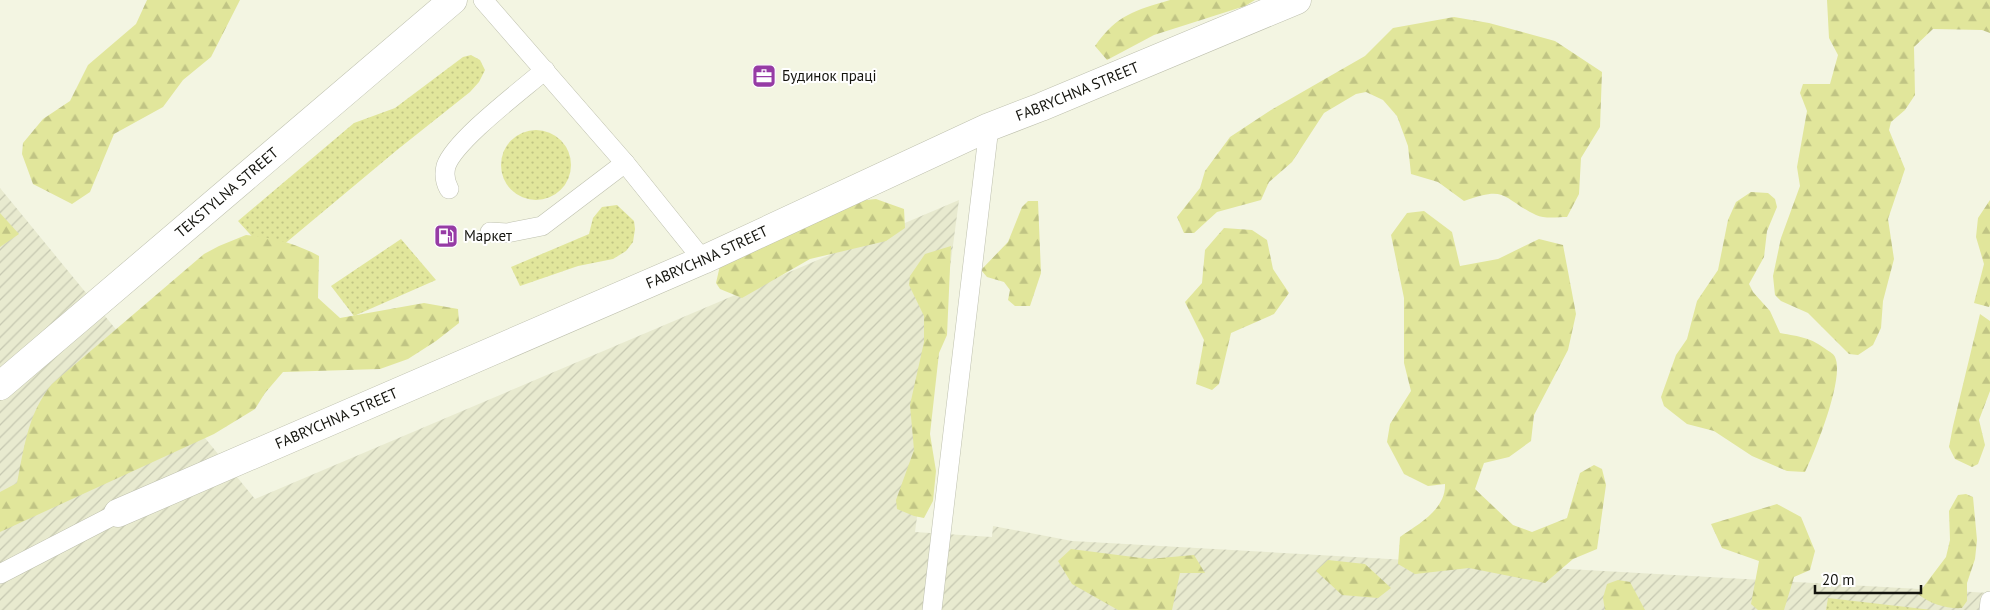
<svg xmlns="http://www.w3.org/2000/svg" width="1990" height="610" font-family="'PT Sans',sans-serif">
<style>
.industrial{fill:url(#industrial-furrows)}
.grass{fill:url(#grass-dots)}
.forest{fill:url(#forest-firs)}
.lines{fill:none;stroke-linecap:round;stroke-linejoin:round}
.lane-casing{stroke:#bec0ae;stroke-width:20}
.street-casing{stroke:#bec0ae;stroke-width:29}
.secondary-casing{stroke:#bec0ae;stroke-width:29}
.lane{stroke:#fff;stroke-width:19}
.street{stroke:#fff;stroke-width:28}
.secondary{stroke:#fff;stroke-width:28}
.labels{text-anchor:middle;stroke-width:4;stroke-linejoin:round;paint-order:stroke}
.poi-label{font-size:15px;fill:#14140e;stroke:#fff;text-anchor:start}
.street-label{font-size:15px;fill:#14140e;stroke:#fff}
</style>
<defs>
<pattern id="industrial-furrows" width="10" height="10" patternUnits="userSpaceOnUse" patternTransform="scale(1.25)"><rect width="10" height="10" fill="#e8eacf"/><path d="M-1 1l2-2M0 10L10 0M9 11l2-2" fill="none" stroke="#c6c8b1"/></pattern>
<pattern id="grass-dots" width="8" height="8" patternUnits="userSpaceOnUse" patternTransform="scale(1.25)"><rect width="8" height="8" fill="#e1e69b"/><path d="M2 2h.1M6 6h.1" fill="none" stroke="#c0c484" stroke-width="1.8" stroke-linecap="round"/></pattern>
<pattern id="forest-firs" width="22" height="20" patternUnits="userSpaceOnUse" patternTransform="scale(1.25)"><rect width="22" height="20" fill="#e1e69b"/><path d="M5 1l3.5 6h-7zM16 11l3.5 6h-7z" fill="#c0c484"/></pattern>
</defs>
<rect width="100%" height="100%" fill="#f3f5e2"/>
<polygon class="industrial" points="0,188 255,499 959,200 915,532 992,537 993,526 1072,541 1990,593 1990,610 0,610"/>
<g class="grass">
<polygon points="471,55 480,60 485,70 479,82 470,92 397,150 270,256 238,221 354,123 395,108 463,57"/>
<circle cx="536" cy="165" r="35"/>
<polygon points="617,205 634,221 635,229 633,242 626,251 613,259 578,266 520,286 511,267 589,234 593,218 602,207"/>
<polygon points="401,239 436,280 354,316 331,286"/>
<polygon points="1828,598 1932,610 1935,610 1826,610"/>
</g>
<g class="forest">
<polygon points="147,0 240,0 211,57 183,80 163,107 114,134 90,192 72,204 33,184 22,154 23,143 43,119 70,101 88,65 136,24"/>
<path d="M1170,0h85l-10,6 -91,29 -47,25 -12,-14c23,-32 39,-35 75,-46z"/>
<polygon points="1827,0 1990,0 1990,33 1982,30 1933,29 1914,47 1915,95 1905,110 1891,122 1889,130 1905,169 1888,219 1894,259 1883,301 1881,328 1873,345 1858,355 1849,354 1808,313 1781,301 1775,295 1773,276 1781,238 1800,186 1797,167 1807,111 1800,93 1803,84 1830,84 1838,55 1829,38"/>
<path d="M1454,17l35,6 66,18 47,31 -2,55 -19,31 -2,36 -12,23c-9,0 -23,2 -31,-2 -35,-17 -28,-30 -72,-14l-26,-19 -27,-8 -3,-28 -11,-30 -14,-16 -17,-8 -10,2 -32,19 -32,49 -23,20 -8,18 -44,12 -23,21h-10l-7,-16 23,-29 5,-17 25,-34 41,-27 94,-54 28,-28z"/>
<path d="M1751,192l17,1 7,6 2,8 -10,24 -3,26 -15,27 4,8 17,19 10,22c21,4 30,4 47,17 3,2 7,4 8,7 10,21 -20,94 -30,115l-18,-1 -35,-15 -38,-25 -27,-7 -23,-18 -3,-9 15,-42 11,-16 10,-38 21,-31 10,-50 8,-18z"/>
<polygon points="876,199 904,209 905,228 886,241 810,259 742,298 720,289 716,283 721,261 847,202"/>
<polygon points="1990,200 1990,305 1989,307 1974,303 1984,264 1976,237 1978,218"/>
<polygon points="1028,201 1038,201 1041,273 1030,306 1015,306 1008,300 1010,290 1004,282 987,277 981,270 1008,242 1022,207"/>
<path d="M1424,211l28,21 8,34 38,-7 41,-20 24,6 13,69 -8,36 -34,65 -3,26 -22,16 -25,6 -9,26 38,36 19,7 35,-14 13,-45 14,-8 8,4 4,16 -9,64 -24,10 -28,24 -76,-15 -54,6 -17,-10 2,-27c18,-13 46,-27 45,-53l-17,2 -24,-12 -17,-32 3,-18 21,-33 -7,-28v-65l-13,-63 16,-22z"/>
<polygon points="0,213 19,234 0,247"/>
<polygon points="1224,228 1252,230 1267,240 1273,269 1289,293 1274,314 1231,333 1219,384 1212,390 1196,384 1204,340 1185,302 1202,283 1205,250"/>
<path d="M246,235c25,2 51,9 73,21l-1,42 22,20 84,-15 34,6 1,14 -23,18 -28,18 -28,10 -97,3 -18,21 -10,16 -41,25 -214,98v-40l17,-9c7,-35 11,-70 35,-99l152,-130 15,-8z"/>
<polygon points="951,246 947,335 939,353 930,434 936,471 933,501 924,518 914,516 897,509 896,500 914,450 910,405 924,342 924,316 909,285 910,276 925,254"/>
<polygon points="1980,314 1990,321 1990,391 1979,420 1985,445 1978,464 1972,467 1955,459 1949,447 1953,426"/>
<path d="M1966,494l7,3 4,43 -2,19 -8,24v18l-5,7c-15,1 -32,-4 -44,-14l28,-37 4,-17 -1,-29 9,-16z"/>
<polygon points="1777,504 1801,517 1815,551 1810,570 1794,577 1784,610 1758,610 1751,604 1759,561 1722,548 1711,524"/>
<polygon points="1071,549 1149,559 1194,555 1205,573 1180,573 1172,610 1118,610 1072,584 1058,561"/>
<polygon points="1328,560 1365,564 1391,588 1378,598 1342,595 1316,571"/>
<polygon points="1618,580 1630,582 1645,610 1605,610 1603,598 1607,584"/>
</g>
<g class="lines">
<g class="lane-casing">
<g id="lane">
<polyline points="483,0 625,163 703,260"/>
<path d="M449,189c-4,-7 -5,-15 -3,-23 9,-26 76,-76 99,-96"/>
<polyline points="490,232 507,233 542,226 625,163"/>
<polyline points="0,574 118,513"/>
<polyline points="932,610 989,127"/>
<polyline points="1989,610 1990,601"/>
</g>
</g>
<g class="street-casing">
<g id="street">
<path id="s1" d="M118,513l585,-253 286,-133 52,-20 256,-107"/>
</g>
</g>
<g class="secondary-casing">
<g id="secondary">
<path id="s2" d="M0,386l453,-386"/>
</g>
</g>
<use href="#lane" class="lane"/>
<use href="#street" class="street"/>
<use href="#secondary" class="secondary"/>
</g>
<defs>
<g id="office-square" transform="scale(1.25)"><rect x="-9" y="-9" width="18" height="18" rx="4" fill="#963ba5" stroke="#fff"/><path d="M-6-3h4V-5.5h4V-3h4V5H-6ZM-1-4.5V-3h2v-1.5ZM-6 0V1H6V0Z" fill="#fff"/></g>
<g id="fuel-square" transform="scale(1.25)"><rect x="-9" y="-9" width="18" height="18" rx="4" fill="#963ba5" stroke="#fff"/><path d="M-5.5-6h7V0h2V4h1.3V-2.5L3-4.5l.8-.8L6-3V5H2.5V1h-1V6h-7ZM-4.2-4.7v3.2H.2V-4.7Z" fill="#fff"/></g>
</defs>
<g fill-rule="evenodd">
<use href="#office-square" x="764" y="76"/>
<use href="#fuel-square" x="446" y="236"/>
</g>
<g class="labels">
<g class="poi-label">
<text x="782" y="81">Будинок праці</text>
<text x="464" y="241">Маркет</text>
</g>
<g class="street-label">
<text dy="5" stroke="none"><textPath href="#s1" startOffset="1048">FABRYCHNA STREET</textPath></text>
<text dy="5" stroke="none"><textPath href="#s2" startOffset="298">TEKSTYLNA STREET</textPath></text>
<text dy="5" stroke="none"><textPath href="#s1" startOffset="642">FABRYCHNA STREET</textPath></text>
<text dy="5" stroke="none"><textPath href="#s1" startOffset="238">FABRYCHNA STREET</textPath></text>
</g>
</g>
<path d="M1815 585v8h106v-8" fill="none" stroke="#14140e" stroke-width="2.5"/>
<text x="1822" y="585" font-size="15" fill="#14140e" stroke="#ffffff" stroke-width="4" paint-order="stroke">20 m</text>
</svg>
